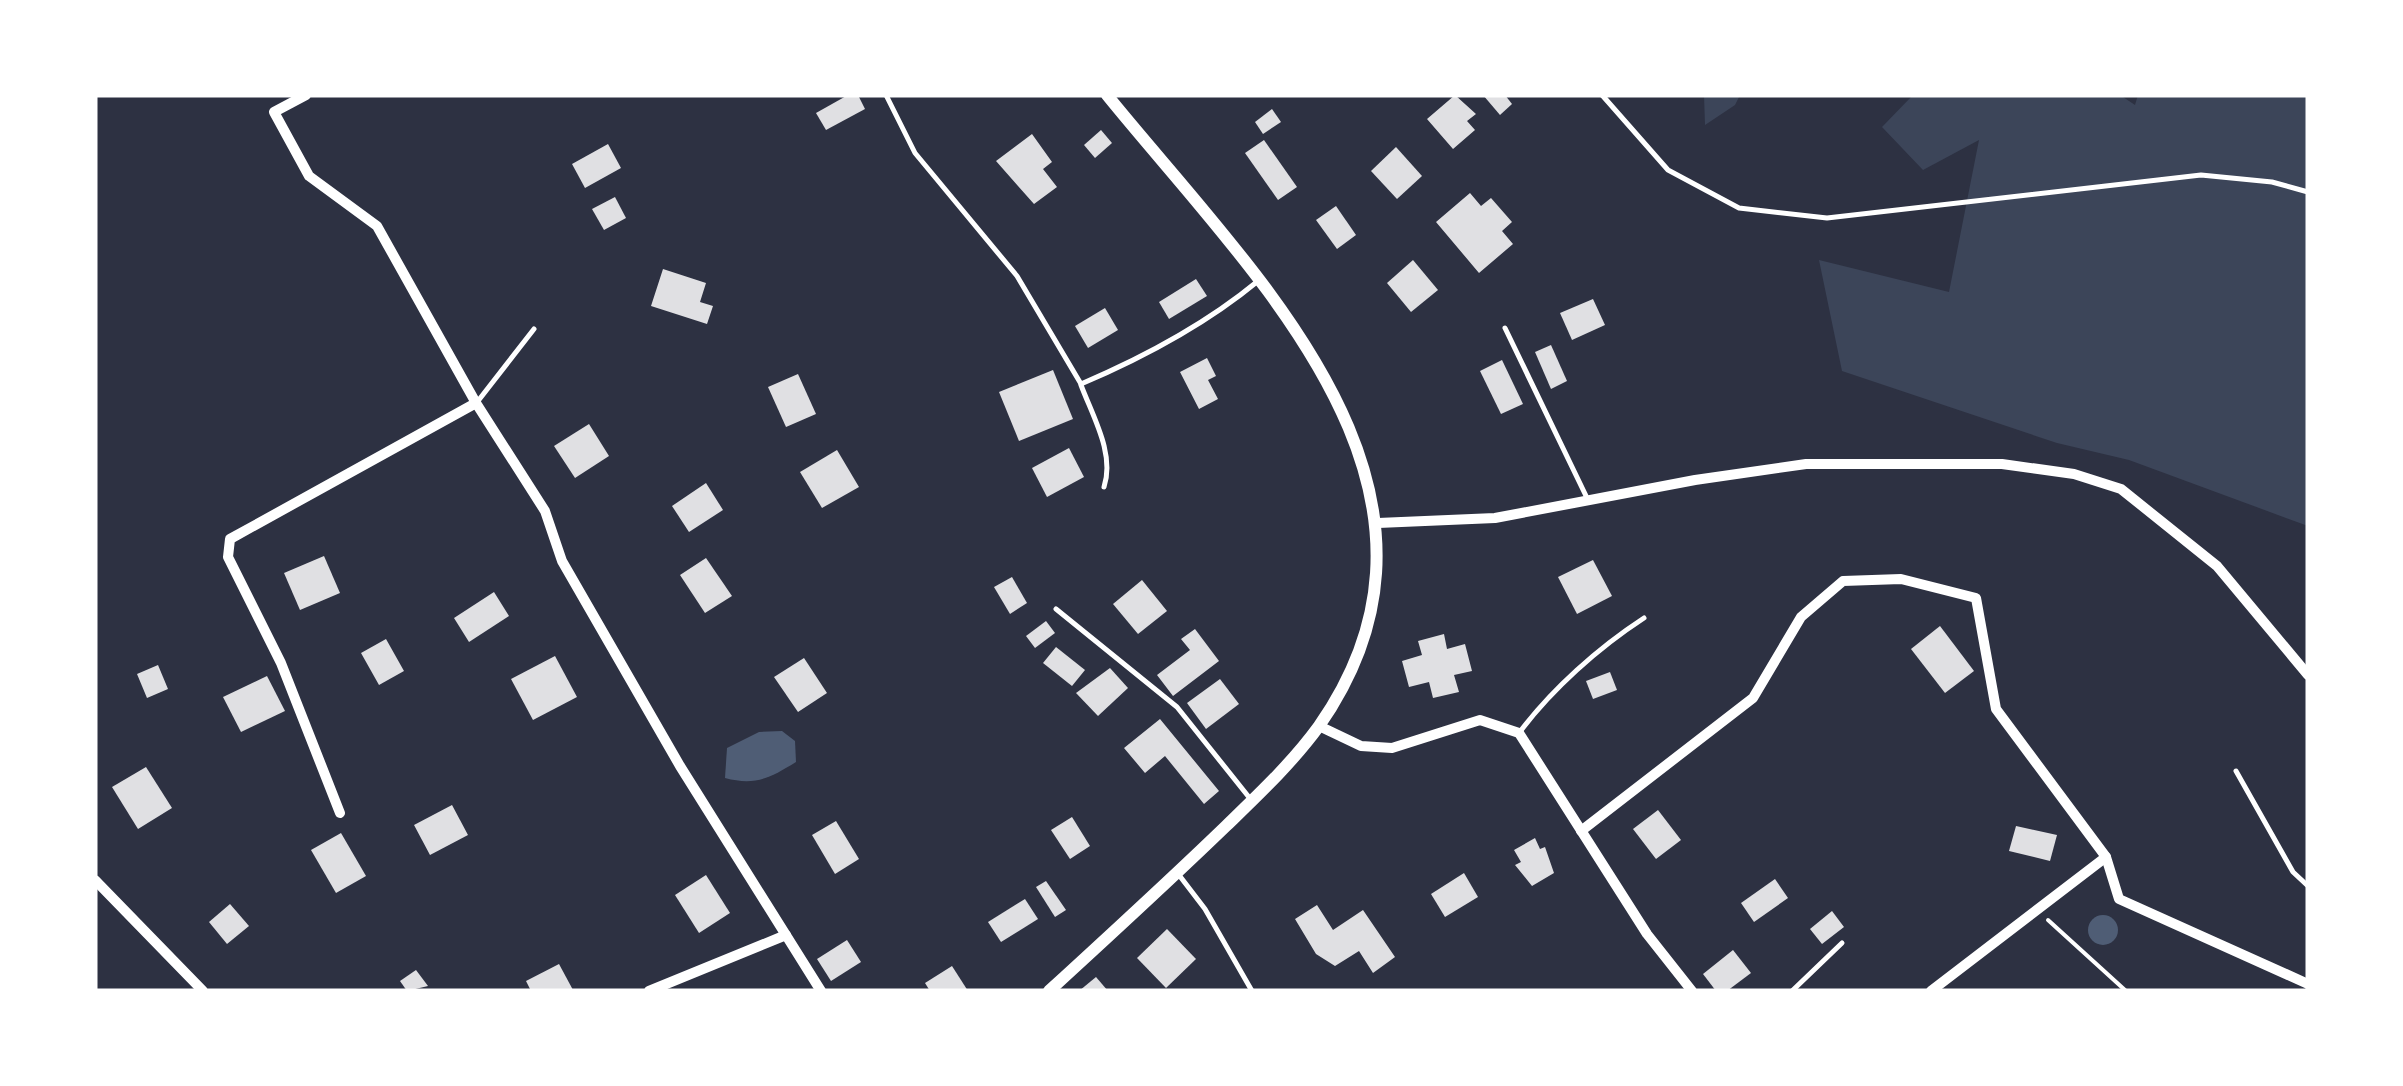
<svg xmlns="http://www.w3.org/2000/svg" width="2403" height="1086" font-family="Ubuntu,sans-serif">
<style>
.green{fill:#3c4559}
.water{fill:#4f5d75}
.building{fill:#e0e0e3}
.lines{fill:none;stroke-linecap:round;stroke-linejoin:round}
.path{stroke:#fff;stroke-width:4}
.service{stroke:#fff;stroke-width:5}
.minor{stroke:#fff;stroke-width:10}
.tertiary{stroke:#fff;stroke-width:12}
</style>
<rect width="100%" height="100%" fill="#2d3142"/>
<g class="green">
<polygon points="1704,95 1740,95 1735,105 1705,125"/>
<polygon points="1913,95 2120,95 2135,105 2138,95 2308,95 2308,526 2129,460 2057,443 1842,371 1819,260 1949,292 1979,140 1923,170 1882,127"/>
</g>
<g class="water">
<path d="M782,731l13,10 1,21c-26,16 -41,24 -71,16l2,-30 32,-16z"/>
<circle cx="2103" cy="930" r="15"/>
</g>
<g class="building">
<polygon points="848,95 858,95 865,109 826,130 816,113"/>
<polygon points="1455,95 1476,114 1467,121 1475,130 1453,149 1427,119"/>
<polygon points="1483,95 1505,95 1512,104 1500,115"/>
<polygon points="1272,109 1281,122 1263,134 1255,122"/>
<polygon points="1101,130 1112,143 1095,158 1084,145"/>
<polygon points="1032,134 1052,162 1043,169 1057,187 1034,204 996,161"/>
<polygon points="1264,140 1297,187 1278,200 1245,153"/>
<polygon points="608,144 621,168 585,188 572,164"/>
<polygon points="1396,147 1422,176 1397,199 1371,171"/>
<polygon points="1470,193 1481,206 1491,198 1512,222 1502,231 1513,244 1479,273 1436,222"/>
<polygon points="615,197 626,218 604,230 592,209"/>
<polygon points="1336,206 1356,235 1337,249 1316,220"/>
<polygon points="1413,260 1438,290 1411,312 1387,283"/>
<polygon points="663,269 706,283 700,302 713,306 707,324 651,306"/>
<polygon points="1196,279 1207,296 1169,319 1159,302"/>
<polygon points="1593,299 1605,325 1572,340 1560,313"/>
<polygon points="1105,308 1118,330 1088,348 1075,326"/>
<polygon points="1551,345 1567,381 1551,389 1535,352"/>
<polygon points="1207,358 1216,376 1208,380 1218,399 1199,409 1180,372"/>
<polygon points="1502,360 1523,404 1501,414 1480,371"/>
<polygon points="1053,370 1073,419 1019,441 999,392"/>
<polygon points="798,374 816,414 786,427 768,387"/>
<polygon points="589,424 609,456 575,478 554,446"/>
<polygon points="1069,448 1084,477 1047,497 1032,468"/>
<polygon points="837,450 859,487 822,508 800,472"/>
<polygon points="706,483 723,510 689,532 672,506"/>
<polygon points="324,556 340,593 300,610 284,573"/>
<polygon points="706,558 732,596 705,613 680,575"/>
<polygon points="1593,560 1612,596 1577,614 1558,577"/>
<polygon points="1012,577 1027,603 1010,614 994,587"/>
<polygon points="1142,580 1167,611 1138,634 1113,604"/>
<polygon points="494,592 509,616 469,642 454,618"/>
<polygon points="1046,621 1055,633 1035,648 1026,636"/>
<polygon points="1940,626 1974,671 1945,693 1911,649"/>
<polygon points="1195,629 1219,661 1173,696 1157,675 1190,650 1181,639"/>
<polygon points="1444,634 1447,649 1465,644 1472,671 1454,675 1459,692 1433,698 1429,682 1409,687 1402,661 1422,655 1418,641"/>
<polygon points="386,639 404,671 379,685 361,653"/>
<polygon points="1056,647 1085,670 1072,686 1043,663"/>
<polygon points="555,656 577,697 533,720 511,679"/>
<polygon points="804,658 827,693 798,712 774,677"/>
<polygon points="158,665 168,689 147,698 137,674"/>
<polygon points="1110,668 1128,688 1098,716 1076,693"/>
<polygon points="1610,672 1617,690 1593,699 1586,681"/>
<polygon points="267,676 285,711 241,732 223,697"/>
<polygon points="1220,679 1239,704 1206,729 1187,703"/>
<polygon points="1160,719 1219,791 1204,804 1165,756 1145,773 1124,748"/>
<polygon points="146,767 172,808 138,829 112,787"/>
<polygon points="452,805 468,835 430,855 414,825"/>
<polygon points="1658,810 1681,840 1656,859 1633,829"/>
<polygon points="1072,817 1090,846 1070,859 1051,830"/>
<polygon points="836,821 859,859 835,874 812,835"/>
<polygon points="2016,826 2057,835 2050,861 2009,851"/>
<polygon points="341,833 366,876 336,893 311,850"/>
<polygon points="1535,838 1540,849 1545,847 1554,873 1532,886 1515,865 1521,862 1514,850"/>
<polygon points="1464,873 1478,897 1445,917 1431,894"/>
<polygon points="706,875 730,913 699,933 675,895"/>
<polygon points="1775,879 1788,898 1754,922 1741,903"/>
<polygon points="1046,881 1066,910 1055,917 1036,887"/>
<polygon points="1025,899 1038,919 1001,942 988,922"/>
<polygon points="230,904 249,926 227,944 209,922"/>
<polygon points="1317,905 1333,930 1363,910 1395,957 1373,973 1359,951 1335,966 1316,954 1295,919"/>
<polygon points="1832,911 1844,927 1822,944 1810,929"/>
<polygon points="1167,929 1196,959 1166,988 1137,958"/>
<polygon points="847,940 861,962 831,981 817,959"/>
<polygon points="1733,950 1751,973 1727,991 1716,991 1703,974"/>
<polygon points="559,964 573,990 531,991 526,981"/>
<polygon points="952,966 968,991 930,991 925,983"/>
<polygon points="416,970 428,986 407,991 400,981"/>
<polygon points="1096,977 1108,991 1079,991"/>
</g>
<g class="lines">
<polyline class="path" points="2048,920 2126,991"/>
<g class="service">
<path d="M886,95l29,58 102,123 64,108c61,-26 125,-60 177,-103"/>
<polyline points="1602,95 1668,170 1739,208 1827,218 2201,175 2272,182 2308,192"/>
<polyline points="1505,328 1588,500"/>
<path d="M1081,385c12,32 34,69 23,102"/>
<polyline points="478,401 534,329"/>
<polyline points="1056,609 1177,707 1252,801"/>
<path d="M1519,733c33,-44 79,-85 125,-115"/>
<polyline points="2236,771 2293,872 2308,886"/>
<polyline points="1179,875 1205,909 1252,991"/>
<polyline points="1792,991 1842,943"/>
</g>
<g class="minor">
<polyline points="306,95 274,112 309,176 377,226 476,403 545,511 562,561 680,766 821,991"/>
<polyline points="1378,523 1495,518 1695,480 1806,464 2002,464 2074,474 2121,489 2217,566 2308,675"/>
<polyline points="1319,726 1361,746 1392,748 1480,720 1519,733 1647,934 1692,991"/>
<polyline points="340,813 281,663 228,557 230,539 476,403"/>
<polyline points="1581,831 1753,698 1801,617 1843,581 1901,579 1976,598 1996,709 2106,857 2119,899 2308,984"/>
<polyline points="95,880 203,991"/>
<polyline points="649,991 786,935"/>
<polyline points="1931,991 2106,857"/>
</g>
<path class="tertiary" d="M1049,991c59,-54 119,-109 177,-165 32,-31 67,-64 93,-100 167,-239 -68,-453 -212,-631"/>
</g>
<rect width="2403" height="1086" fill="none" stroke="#ffffff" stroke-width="195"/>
</svg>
